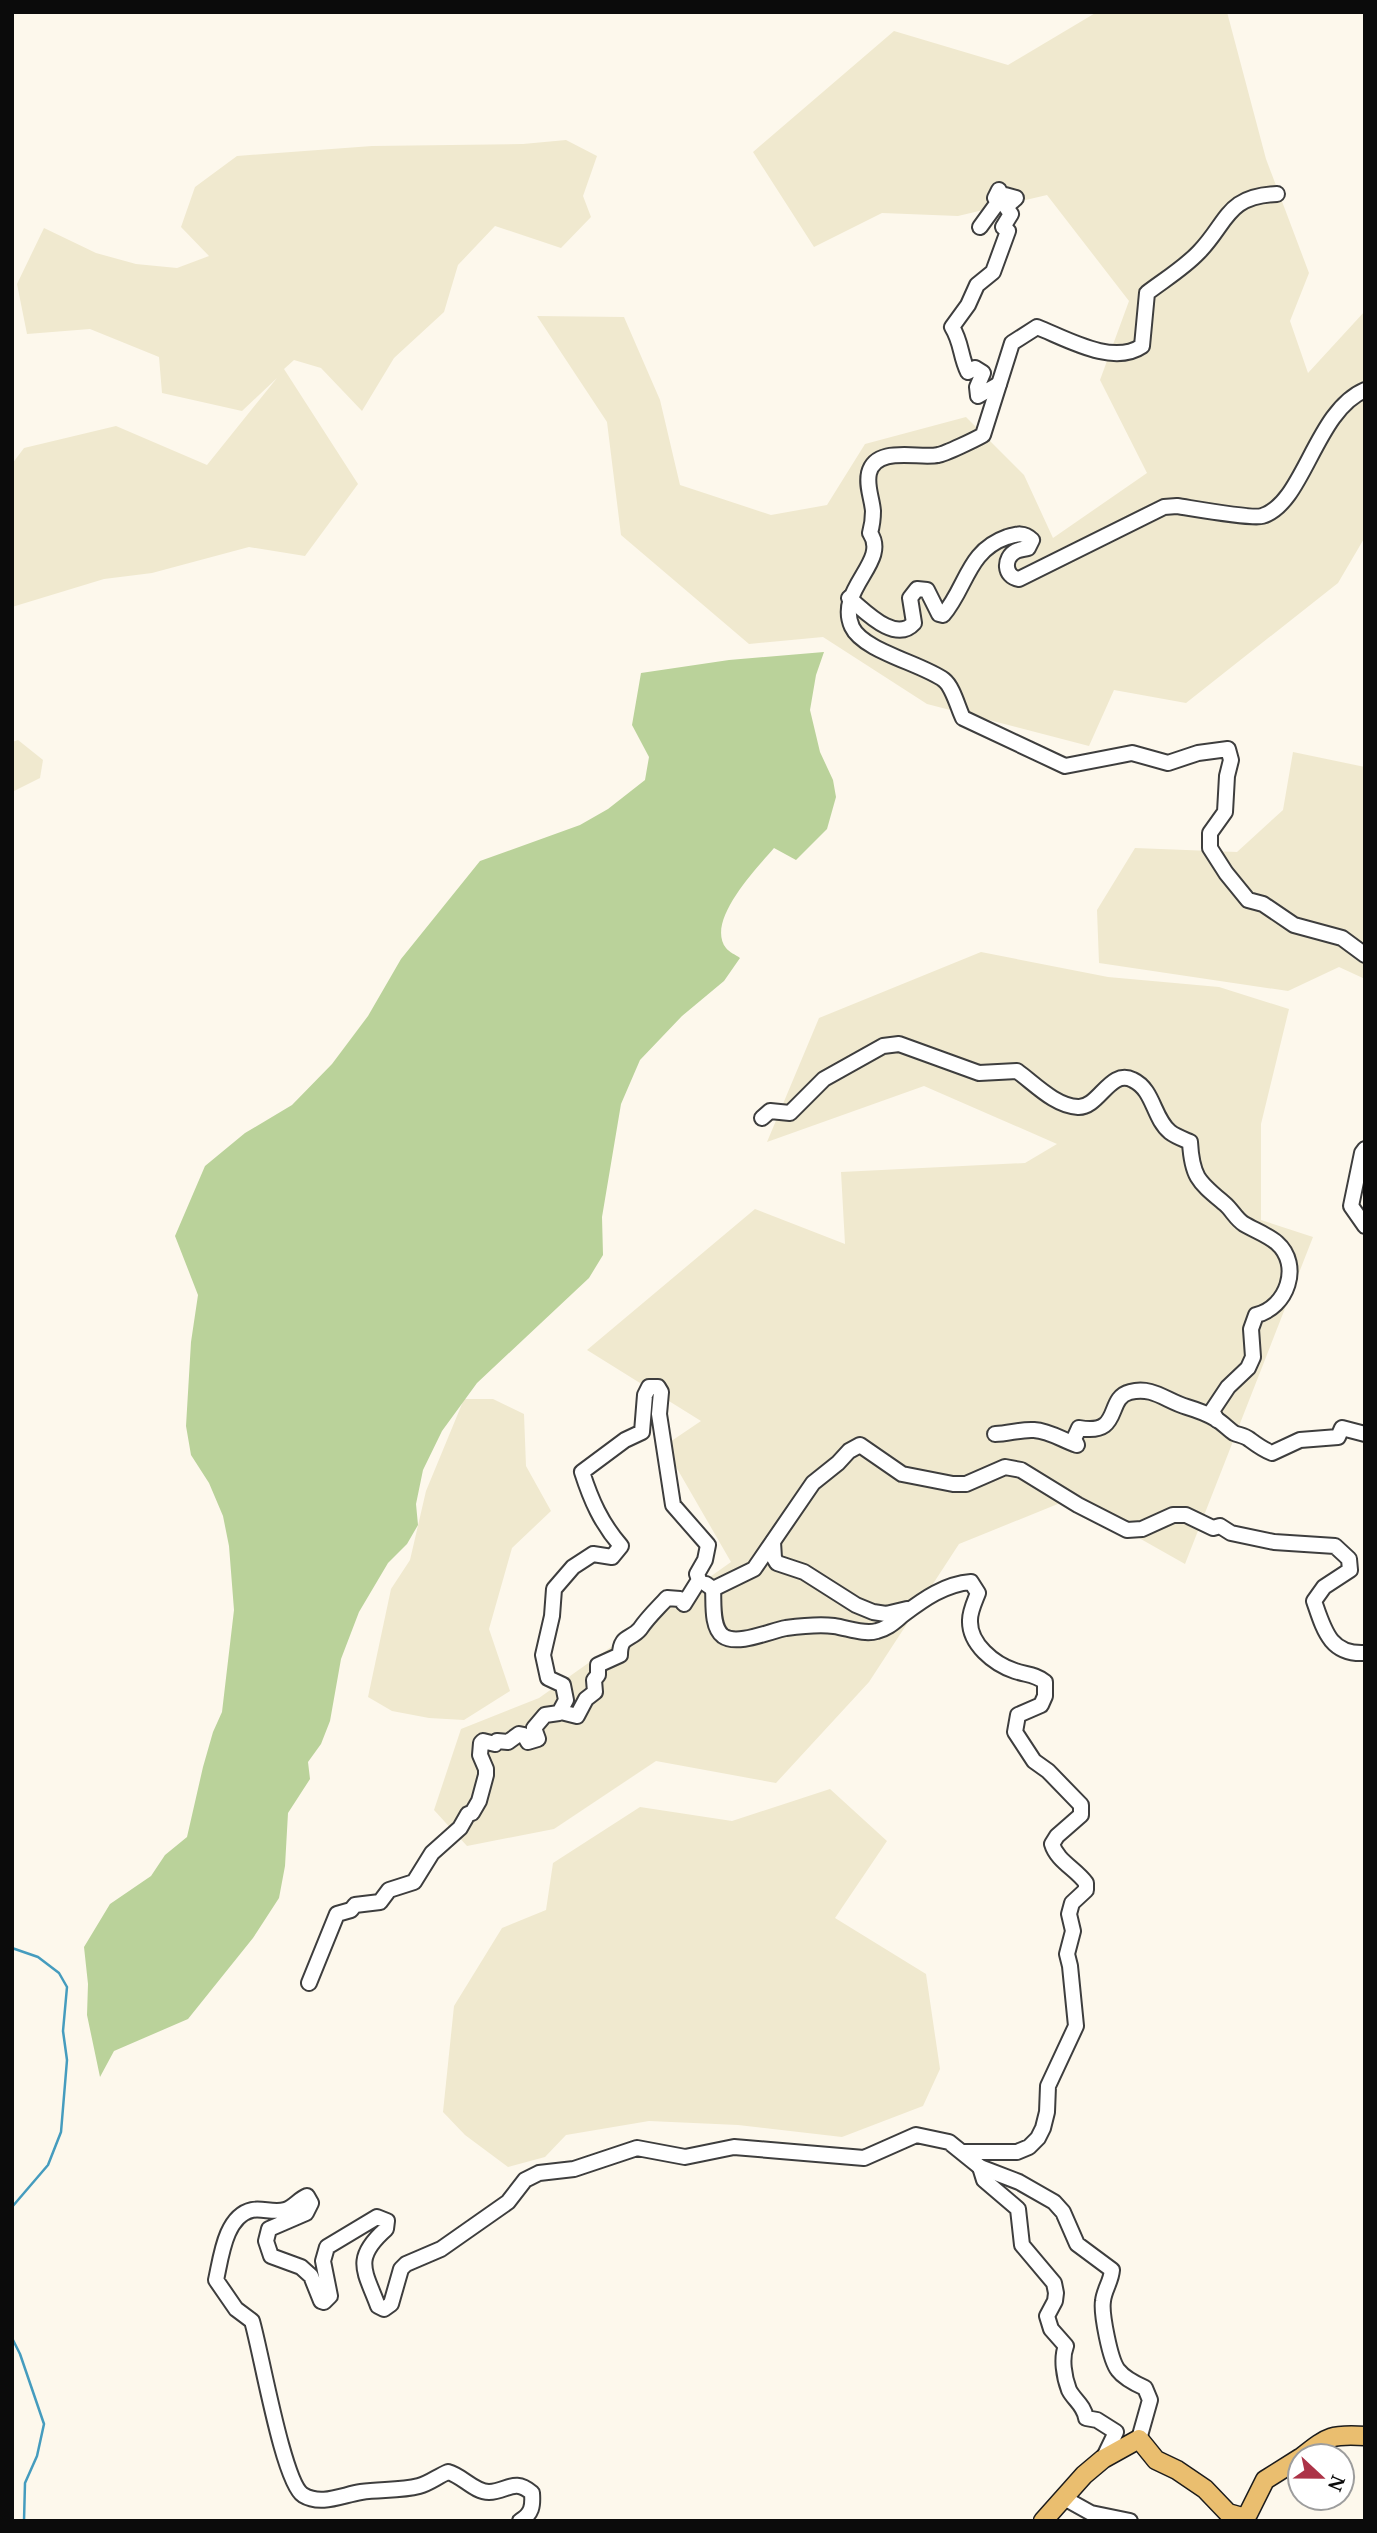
<svg xmlns="http://www.w3.org/2000/svg" width="1377" height="2533" font-family="'Noto Serif',serif">
<style>
.farmland{fill:#f0e9cf}
.forest{fill:#bad29a}
.lines{fill:none;stroke-linecap:round;stroke-linejoin:round}
.stream{stroke:#459cbe;stroke-width:2.5}
.minor-casing{stroke:#3e3e3e;stroke-width:18}
.major-casing{stroke:#1c1c1c;stroke-width:21}
.minor{stroke:#fff;stroke-width:14}
.major{stroke:#eabe6f;stroke-width:18}
</style>
<rect width="100%" height="100%" fill="#fdf8ec"/>
<g class="farmland">
<polygon points="1097,12 1227,12 1266,159 1309,273 1290,321 1308,373 1365,311 1365,537 1338,583 1186,703 1114,690 1089,746 927,704 823,637 749,644 621,535 607,422 537,316 624,317 660,400 680,485 771,515 827,505 865,444 966,417 1024,475 1053,538 1147,473 1100,380 1129,301 1047,195 958,216 882,213 814,247 753,152 894,31 1008,65"/>
<polygon points="566,140 597,156 583,196 591,217 561,248 495,226 458,265 444,312 394,358 362,411 321,368 294,360 284,369 358,484 305,556 249,547 152,573 104,579 12,607 12,464 24,448 116,426 207,465 277,378 242,411 162,393 159,357 90,329 27,334 17,284 44,228 96,253 136,264 177,268 209,256 181,227 195,187 237,156 372,146 523,144"/>
<polygon points="18,740 43,760 40,778 12,792 12,742"/>
<polygon points="1293,752 1365,767 1365,979 1339,967 1288,991 1099,963 1097,910 1135,848 1237,852 1283,810"/>
<polygon points="981,952 1108,977 1219,987 1289,1009 1261,1124 1261,1220 1313,1237 1185,1564 1070,1499 959,1544 869,1682 776,1783 656,1761 554,1829 467,1846 434,1810 461,1729 539,1698 731,1562 664,1446 701,1421 587,1350 755,1209 845,1244 841,1172 1025,1163 1057,1144 924,1086 767,1142 819,1018"/>
<polygon points="464,1399 493,1399 524,1414 526,1466 551,1511 512,1548 489,1629 510,1691 464,1720 429,1718 392,1711 368,1697 391,1589 410,1560 426,1491"/>
<polygon points="830,1789 887,1841 835,1918 926,1974 940,2069 923,2106 842,2137 738,2125 649,2121 566,2135 545,2157 508,2167 465,2135 443,2112 454,2006 502,1928 546,1910 553,1863 640,1807 732,1821"/>
</g>
<path class="forest" d="M824,652l-8,23 -6,35 10,42 13,28 3,17 -9,32 -31,31 -22,-12c-17,20 -69,73 -48,100 3,4 10,7 14,10l-16,23 -42,35 -42,44 -19,44 -19,113 1,38 -14,23 -112,105 -35,48 -19,39 -7,34 2,21 -11,19 -19,19 -29,49 -18,47 -11,62 -9,23 -13,18 2,17 -22,34 -3,53 -6,32 -26,40 -65,81 -74,32 -14,26 -13,-62 1,-31 -4,-37 26,-43 41,-28 14,-21 22,-18 16,-70 10,-35 9,-20 12,-102 -5,-64 -6,-30 -14,-33 -18,-28 -5,-29 5,-84 7,-47 -23,-59 30,-70 40,-33 47,-28 40,-41 36,-48 33,-57 79,-98 100,-36 28,-16 37,-29 4,-23 -17,-32 9,-52 88,-13z"/>
<g class="lines">
<g class="stream">
<polyline points="12,1948 38,1957 59,1973 67,1987 63,2031 67,2060 61,2132 48,2165 12,2207"/>
<polyline points="12,2338 20,2354 44,2424 37,2456 25,2483 24,2521"/>
</g>
<g class="minor-casing">
<g id="minor">
<path d="M1277,194c-51,2 -49,28 -78,58 -15,16 -35,28 -52,41l-5,53c-29,20 -75,-7 -105,-19l-25,16 -29,92c-7,4 -38,19 -45,20 -19,4 -62,-10 -69,18 -3,13 3,25 4,38 0,7 -1,15 -3,22 20,29 -35,56 -18,94 11,24 71,37 92,53 9,7 14,28 19,38l102,48 67,-13 36,10 30,-10 30,-4 3,11 -4,16 -2,36 -15,21v15l16,25 22,27 15,4 31,21 48,13 23,17"/>
<polyline points="980,227 996,205 1009,198"/>
<path d="M999,384l-21,12 -1,-9 6,-14 -8,-5 -7,4c-8,-16 -6,-29 -16,-45l16,-22 9,-20 16,-13 15,-41 -5,-4 8,-13 -5,-7 10,-9 -11,-3 -10,3 4,-8"/>
<path d="M849,598c15,12 46,46 65,25l-4,-25 7,-9 10,1 12,24 4,1c24,-28 24,-64 64,-78 10,-3 17,-5 25,3l-4,8c-4,1 -8,1 -12,3 -13,7 -12,26 3,28l145,-72 13,-1c14,2 75,13 85,10 42,-12 53,-105 103,-126"/>
<path d="M762,1118l8,-7 20,2 34,-34 59,-33 16,-2 80,29 38,-2c18,13 38,35 61,36 21,1 32,-39 55,-27 21,10 20,38 37,52 5,4 13,7 20,10 2,36 9,40 35,62 7,6 11,15 19,20 10,6 24,11 33,19 25,22 10,65 -21,72l-5,14 2,28 -5,11 -20,19 -16,24 5,9"/>
<polyline points="1365,1149 1362,1153 1351,1206 1365,1226"/>
<path d="M995,1434c13,0 26,-5 39,-4 16,1 28,10 43,15l-3,-6 5,-11c44,8 26,-30 51,-36 23,-6 36,9 57,15 10,3 19,6 29,12 7,4 12,10 18,14 5,2 11,3 15,6 8,6 13,10 23,14l28,-13 38,-3 4,-9 23,6"/>
<polyline points="773,1542 774,1558 777,1563 804,1572 856,1605 873,1612 886,1614 907,1609"/>
<path d="M706,1584l7,5 41,-20 59,-86 25,-20 11,-12 11,-6 42,29 51,10h13l39,-17 16,3 57,35 49,25 15,-1 31,-14h13l27,13 7,-2 11,7 43,9 61,4 14,13 1,11 -26,17 -10,14c10,29 16,54 51,52"/>
<path d="M713,1589c1,13 -2,38 10,47 14,10 47,-5 63,-8 15,-2 33,-4 48,-2 14,2 30,9 43,5 12,-3 18,-10 27,-17 20,-15 41,-30 67,-32l7,11c-3,8 -8,18 -8,27 -1,24 24,44 45,51 12,4 20,3 30,11v14l-4,9 -23,10 -3,17 19,29 14,10 33,34v10l-24,21 -5,8c5,17 24,25 34,39v7l-14,13 -3,11 4,17 -6,23 3,12 6,60 -28,60 -1,26 -4,16 -5,10 -9,9 -12,5h-54"/>
<path d="M309,1983l28,-69 14,-4 4,-5 25,-3 9,-12 25,-8 18,-29 28,-25 8,-14 4,-1 7,-12 7,-26v-6l-6,-14 1,-12 2,-2 12,3 2,-3 11,1 11,-8 5,1 4,7 10,-3 -4,-11 11,-13 14,-2 2,-1 16,4 9,-17 9,-7 -1,-12 4,-5v-10l22,-10c0,-20 11,-15 20,-26 8,-12 18,-21 27,-31l13,1 4,5 15,-24 -2,-6 8,-14 3,-15 -35,-40 -14,-91 2,-22 -3,-5h-9l-4,8 -3,37 -17,8 -43,32c9,28 19,51 39,74l-9,11 -19,-3 -20,13 -19,22 -2,27 -9,39 5,23 15,7 3,15 -7,13"/>
<path d="M980,2167l4,13 34,29 4,36 32,38 2,10 -1,8 -8,15 4,13 15,17c-5,12 -2,31 3,44 5,10 15,15 17,28l11,2 19,12 -13,27"/>
<polyline points="1064,2498 1091,2513 1130,2521"/>
<path d="M520,2521c12,-7 13,-15 12,-28 -18,-16 -25,-1 -43,-1 -15,0 -26,-16 -41,-20 -10,4 -18,11 -29,14 -19,5 -39,3 -58,6 -19,3 -40,14 -58,3 -20,-13 -42,-144 -51,-174l-16,-12 -20,-29c5,-22 9,-64 36,-70 10,-2 22,3 33,0 8,-2 14,-11 22,-14l4,7 -5,10 -37,16 -3,12 5,15 30,11 10,9 10,25 3,1 6,-6 -7,-35 4,-14 50,-30 10,4 -1,8c-34,30 -21,42 -8,77l6,3 7,-5 10,-35 5,-5 35,-15 67,-47 17,-22 14,-7 35,-4 63,-21 48,9 49,-10 130,11 52,-23 33,7 31,25 39,15 35,20 9,10 14,32 35,26c-1,12 -8,20 -9,31 -2,12 7,59 15,69 6,8 18,14 27,18l5,12 -11,39"/>
</g>
</g>
<g class="major-casing">
<g id="major">
<path d="M1303,2456c25,-20 29,-22 62,-20"/>
<polyline points="1043,2521 1084,2475 1103,2459 1139,2439 1156,2460 1177,2470 1205,2489 1228,2513 1242,2517 1248,2514 1265,2480 1300,2458"/>
</g>
</g>
<use href="#minor" class="minor"/>
<use href="#major" class="major"/>
</g>
<rect width="1377" height="2533" fill="none" stroke="#0b0b0b" stroke-width="28"/>
<g transform="translate(1321 2477) rotate(112)"><circle r="33" fill="#ffffff" stroke="#9d9d9d" stroke-width="2"/>
<path d="M0-5L12 26L0 18L-12 26Z" fill="#ac3347"/>
<text y="-10" font-size="19" font-weight="bold" text-anchor="middle" fill="#0b0b0b">N</text>
</g>
</svg>
